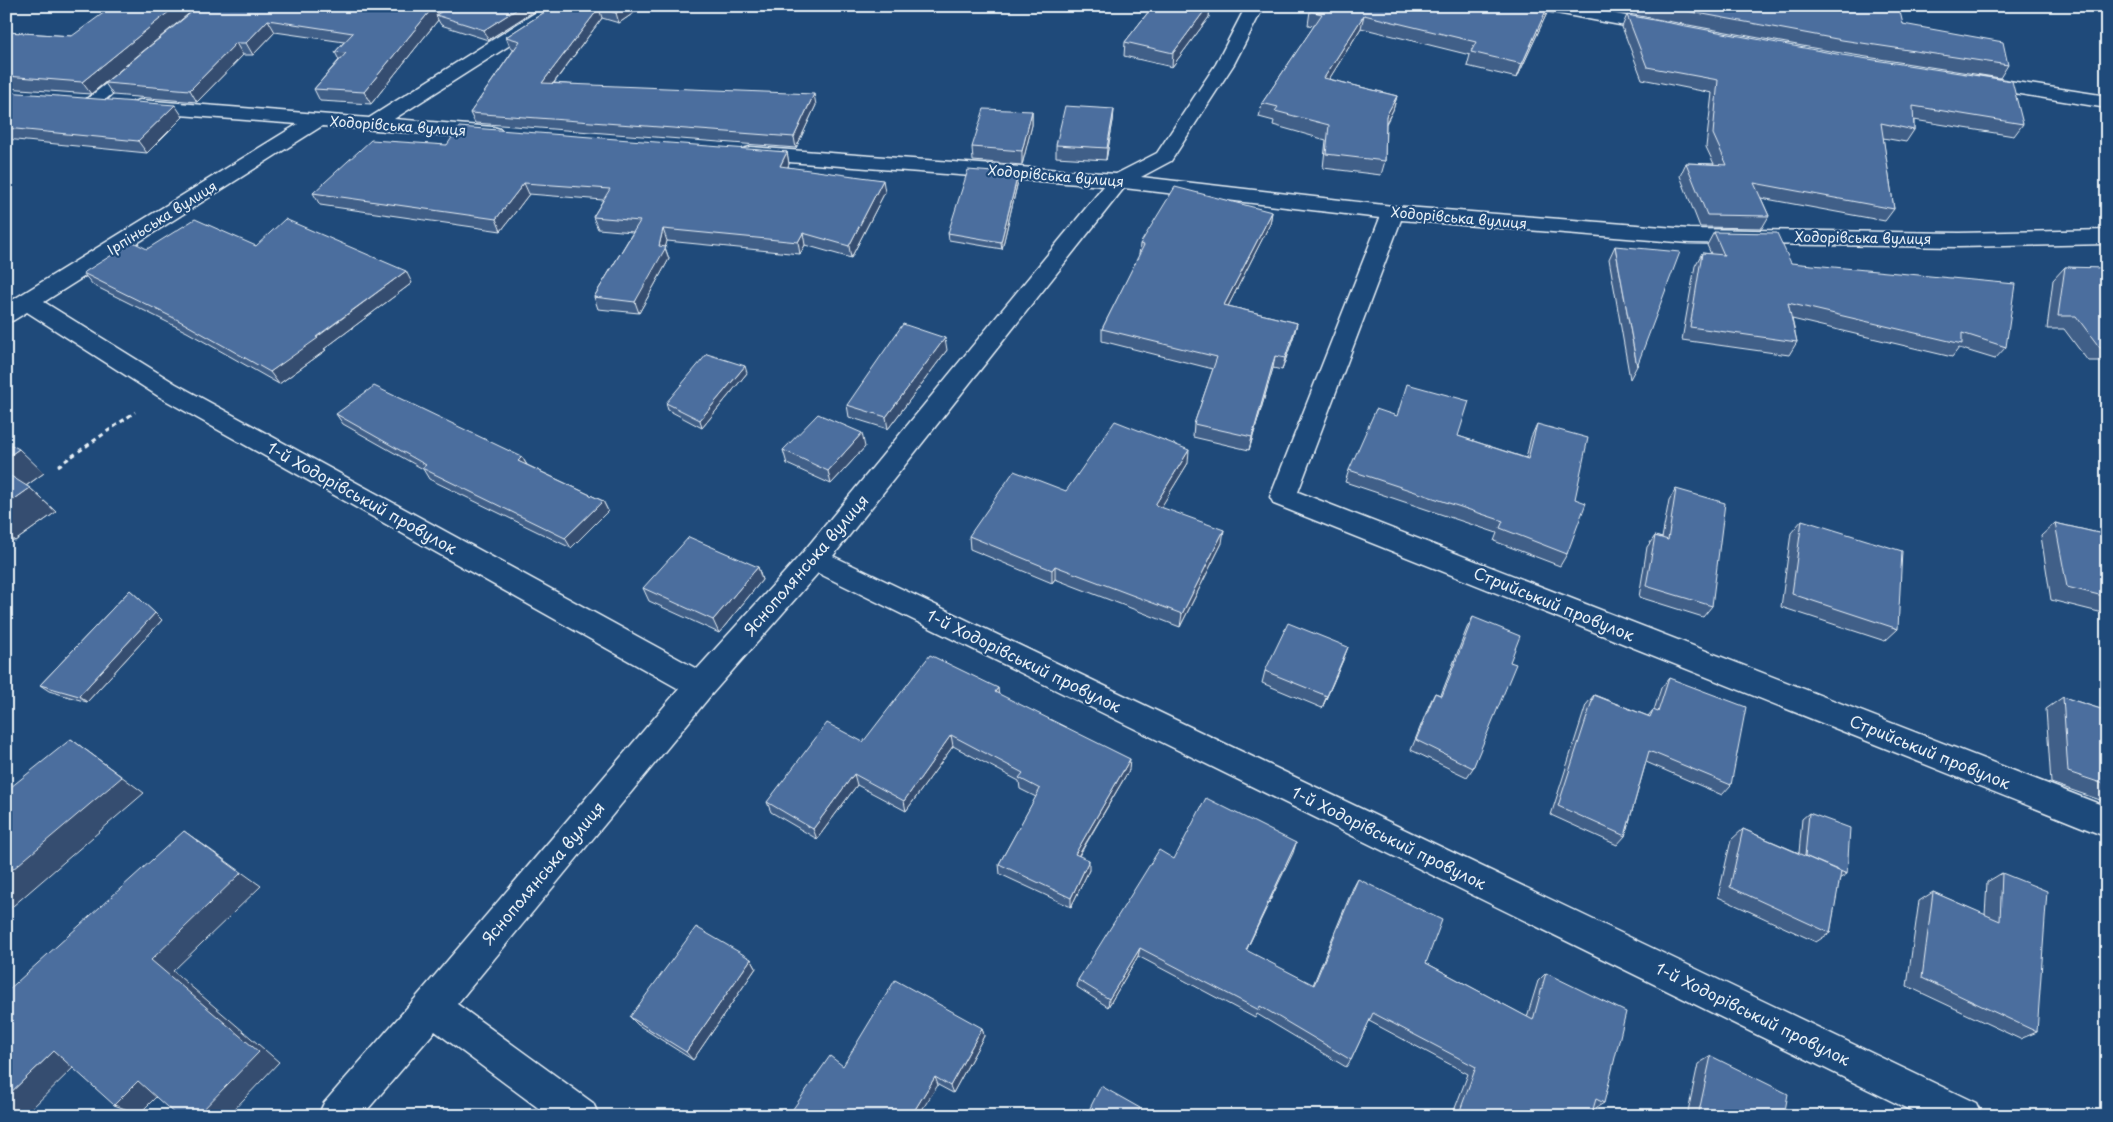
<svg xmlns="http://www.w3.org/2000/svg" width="2113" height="1122" font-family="'Playpen Sans',sans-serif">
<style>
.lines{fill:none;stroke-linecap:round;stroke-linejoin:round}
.service-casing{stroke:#e8f1f8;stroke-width:4}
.minor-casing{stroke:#e8f1f8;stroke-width:3}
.path{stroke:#e8f1f8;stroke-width:3;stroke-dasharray:4.5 4;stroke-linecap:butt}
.service{fill:#1f4a7a;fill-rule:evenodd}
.minor{fill:#1f4a7a;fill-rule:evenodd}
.wall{fill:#415f88;stroke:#e8f1f8}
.shaded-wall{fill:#354d6f;stroke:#e8f1f8}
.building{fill:#4c6e9e;stroke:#e8f1f8}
.labels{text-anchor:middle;stroke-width:4.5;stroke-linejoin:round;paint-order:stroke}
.far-street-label{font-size:14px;fill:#e8f1f8;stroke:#1f4a7a}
.street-label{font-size:16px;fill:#e8f1f8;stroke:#1f4a7a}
</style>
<rect width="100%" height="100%" fill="#1f4a7a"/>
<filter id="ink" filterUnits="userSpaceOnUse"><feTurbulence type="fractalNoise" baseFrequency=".02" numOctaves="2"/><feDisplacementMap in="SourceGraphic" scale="10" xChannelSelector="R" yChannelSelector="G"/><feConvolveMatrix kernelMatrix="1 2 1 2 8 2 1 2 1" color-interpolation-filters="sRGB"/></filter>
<g filter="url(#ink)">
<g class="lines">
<g class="service-casing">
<polygon id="service" points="132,65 137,67 140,70 137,73 99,105 87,105 85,102 87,99 127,67"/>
</g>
<g class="minor-casing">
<g id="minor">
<polygon points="546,6 568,6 565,10 394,119 493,127 500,129 503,133 500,137 493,139 322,126 44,302 176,384 697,669 804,551 1104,186 750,159 743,157 740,153 743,149 750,147 1116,174 1157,153 1216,64 1246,6 1264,6 1234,64 1171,161 1141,177 1393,206 1689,229 1959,233 2107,230 2107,244 1959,247 1689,243 1401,220 1298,492 2107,807 2107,837 1274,504 1270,497 1380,218 1124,188 833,556 1976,1103 1982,1116 1922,1116 818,573 711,695 457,1004 593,1103 599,1116 549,1116 435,1031 362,1116 318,1116 324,1103 419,994 679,689 158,396 27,312 14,320 6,323 6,304 298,124 140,112 133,110 130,106 133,102 140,100 369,118"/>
<polygon points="1537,6 1575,6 1662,23 1668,24 1671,28 1668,32 1662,33 1546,11 1540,10"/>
<polygon points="1977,76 2107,96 2107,108 1970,86 1968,82 1970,78"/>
</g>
</g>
<polyline class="path" points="58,466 135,412"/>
<use href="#service" class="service"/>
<use href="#minor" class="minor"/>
</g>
<g class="wall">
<polygon points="199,6 446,6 447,8 450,6 542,6 488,40 441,25 438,20 371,104 320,101 314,89 339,60 335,52 344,42 275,32 253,55 243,55 197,102 113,95 105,83"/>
<polygon points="554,6 644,6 619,23 602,18 554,83 816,105 796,148 475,123 470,113 514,49 510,47 506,37"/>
<polygon points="1153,6 1210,6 1209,17 1172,67 1124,56 1125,42"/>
<polygon points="1620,6 1891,6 1903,24 2008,65 2000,78 1835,52 1618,12"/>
<polygon points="1310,11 1547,13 1517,78 1467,66 1470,55 1361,28 1329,79 1397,96 1393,110 1386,124 1385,161 1381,175 1323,168 1326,140 1273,125 1274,121 1259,117 1262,103 1314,26 1308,25"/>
<polygon points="1627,15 2023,124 2014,136 1914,120 1914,130 1906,142 1883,138 1894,209 1885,221 1761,198 1769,216 1762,228 1700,227 1680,176 1686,163 1714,164 1706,147 1712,93 1642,79 1622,27"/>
<polygon points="6,32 72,36 91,94 6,88"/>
<polygon points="6,92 183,117 147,153 6,139"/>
<polygon points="1114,109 1113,121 1106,160 1056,157 1056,145"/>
<polygon points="1032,111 1032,125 1022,165 973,161 972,147"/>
<polygon points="447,145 787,152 789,164 788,167 885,192 851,258 805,245 800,254 667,241 665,247 669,259 639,313 598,309 594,297 633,232 598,229 593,217 603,200 529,194 501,231 320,205 313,193"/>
<polygon points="1018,181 1002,249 949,240 948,233"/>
<polygon points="1272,212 1270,224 1228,306 1297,323 1294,335 1282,370 1273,368 1249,450 1193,437 1194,424 1213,369 1102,341 1102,329 1139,256 1140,244"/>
<polygon points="1714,232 1791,263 2006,347 1995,359 1959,348 1952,357 1792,319 1797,342 1789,355 1682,340 1695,266 1702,253 1711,254 1707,245"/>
<polygon points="256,246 412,283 324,349 326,350 279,384 187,332 93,285 83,273 147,249"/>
<polygon points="1615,246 1637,366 1630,379 1609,259"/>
<polygon points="2065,267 2107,270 2107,361 2088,361 2064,329 2047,329 2053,280"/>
<polygon points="947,350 888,429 849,417 847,405"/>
<polygon points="747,373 702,428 668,410 666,403"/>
<polygon points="336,414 522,457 527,465 603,501 608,511 571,548 429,479 423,469 343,424"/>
<polygon points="1537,424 1575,499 1567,554 1560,566 1494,541 1497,533 1345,482 1349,470 1458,436 1526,458 1531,437"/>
<polygon points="6,442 44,473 26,486 30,488 56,512 15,541 6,536"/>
<polygon points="865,447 831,484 787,464 783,450"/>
<polygon points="1188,463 1161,507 1222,543 1180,627 1055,579 1052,583 970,549 969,536 1066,491"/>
<polygon points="1676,489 1712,606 1703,617 1639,597 1647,547 1655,536 1662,538 1669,500"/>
<polygon points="1802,520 1898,629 1885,641 1781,607 1791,533"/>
<polygon points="2055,523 2107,535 2107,614 2051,600 2041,536"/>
<polygon points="758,567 762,580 719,633 649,601 643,588"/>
<polygon points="130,590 162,620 87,702 49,691 40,685"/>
<polygon points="1473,617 1510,662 1473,768 1467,777 1411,750 1430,703 1435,693 1441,695 1467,628"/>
<polygon points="1343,660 1322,708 1262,683 1265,671"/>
<polygon points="1669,678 1731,785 1722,795 1646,762 1625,836 1617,845 1551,815 1586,705 1594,695 1648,716 1653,710 1654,710 1661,688"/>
<polygon points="998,688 998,694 1129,770 1079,856 1089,870 1071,907 1000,874 999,864 1036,797 1020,789 1019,781 953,746 906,811 857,785 817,839 771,812 767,802 863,742"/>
<polygon points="2063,697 2107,711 2107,799 2103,801 2051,783 2046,709"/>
<polygon points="1809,813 1847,874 1839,879 1830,933 1816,942 1718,897 1731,840 1743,829 1799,853 1802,819"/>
<polygon points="1296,843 1246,951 1313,985 1353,888 1358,879 1426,963 1527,1017 1538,981 1546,973 1604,1103 1594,1109 1593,1109 1591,1116 1452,1116 1468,1074 1369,1021 1351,1060 1346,1067 1257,1014 1255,1018 1138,956 1108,1007 1077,987 1078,980 1174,859"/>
<polygon points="2002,873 2037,1032 2020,1039 1907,986 1919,901 1933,892 1985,915 1987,882"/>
<polygon points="751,959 756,968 693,1060 638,1025 630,1017"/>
<polygon points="982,1028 984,1036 953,1093 938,1085 843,1066"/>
<polygon points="1711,1056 1784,1116 1687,1116 1698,1064"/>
</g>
<g class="shaded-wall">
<polygon points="176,6 198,6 91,94 82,82"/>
<polygon points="434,6 446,6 447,9 436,15 438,20 371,104 364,92"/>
<polygon points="522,6 542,6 488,40 484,30"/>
<polygon points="626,6 644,6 619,23 616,13"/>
<polygon points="1208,6 1210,6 1209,17 1172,67 1173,53"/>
<polygon points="1548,6 1549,6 1547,13 1517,78 1522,64"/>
<polygon points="599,8 602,18 546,93 542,83"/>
<polygon points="1364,15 1361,28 1321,92 1324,78"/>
<polygon points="268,20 275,32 253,55 246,43"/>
<polygon points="236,43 243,55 197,102 190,90"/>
<polygon points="814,94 816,105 796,148 794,137"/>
<polygon points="1397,96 1393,110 1382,130 1386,116"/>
<polygon points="175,105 183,117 147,153 138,141"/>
<polygon points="1114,109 1113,121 1106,160 1107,148"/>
<polygon points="1032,111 1032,125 1022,165 1022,151"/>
<polygon points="787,152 789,164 783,178 780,166"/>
<polygon points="1018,174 1018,181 1002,249 1001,242"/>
<polygon points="883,180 885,192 851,258 849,246"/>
<polygon points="524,183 529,194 501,231 496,219"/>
<polygon points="1272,212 1270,224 1222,318 1224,305"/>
<polygon points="663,229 667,241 665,248 669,259 639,313 635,302 659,246"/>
<polygon points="803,233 805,245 800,254 798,242"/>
<polygon points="406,271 412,283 324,349 326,350 279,384 270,372"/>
<polygon points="1297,323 1294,335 1282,370 1285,358"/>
<polygon points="945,338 947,350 888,429 886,417"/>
<polygon points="1275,356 1273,368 1249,450 1252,437"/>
<polygon points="745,366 747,373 702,428 700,420"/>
<polygon points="862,433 865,447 831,484 828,471"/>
<polygon points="19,449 44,473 20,490 6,477 6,458"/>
<polygon points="1189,450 1188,463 1154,519 1155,505"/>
<polygon points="522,457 528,467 518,461"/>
<polygon points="30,488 56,512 15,541 6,534 6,505"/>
<polygon points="603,501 608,511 571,548 565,538"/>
<polygon points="1224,530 1222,543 1180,627 1182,614"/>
<polygon points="1055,566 1055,579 1052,583 1052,570"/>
<polygon points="758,567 762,580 719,633 713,620"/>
<polygon points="155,613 162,620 87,702 79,696"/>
<polygon points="1348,647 1343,660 1322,708 1327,696"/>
<polygon points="998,688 999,699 995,692"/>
<polygon points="951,735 953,746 906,811 904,801"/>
<polygon points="71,739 144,793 6,912 6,875"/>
<polygon points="1130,759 1129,770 1074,863 1075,854"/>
<polygon points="854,774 857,785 817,839 813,829"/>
<polygon points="184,831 261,886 173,971 279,1062 228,1116 197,1116 151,960"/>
<polygon points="1296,843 1293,853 1242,959 1246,950"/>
<polygon points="1089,860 1089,870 1071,907 1071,898"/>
<polygon points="1140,948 1138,956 1108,1007 1109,999"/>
<polygon points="751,959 756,968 693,1060 686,1052"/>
<polygon points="982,1028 984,1036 953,1093 950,1086"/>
<polygon points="54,1051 80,1061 24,1116 6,1116 6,1097"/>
<polygon points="935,1077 938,1085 918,1116 911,1116"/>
<polygon points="138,1081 162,1091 139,1114 114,1105"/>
</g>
<g class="building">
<polygon points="113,6 176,6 82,82 6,76 6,32 72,36"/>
<polygon points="199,6 434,6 364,92 314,89 346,53 335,52 353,33 268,20 246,43 236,43 190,90 105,83"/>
<polygon points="450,6 522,6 484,30 436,15"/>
<polygon points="554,6 626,6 616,13 599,8 542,83 814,94 794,137 470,113 520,41 506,37"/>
<polygon points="1153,6 1208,6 1173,53 1125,42"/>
<polygon points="1313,6 1548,6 1522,64 1471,52 1476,42 1364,15 1324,78 1397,96 1386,116 1385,161 1326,154 1329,125 1275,111 1278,107 1262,103 1322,14 1310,11"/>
<polygon points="1660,6 1891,6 1899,8 1903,24 2003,42 2008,65 1842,40"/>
<polygon points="1627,15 1842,55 2012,81 2023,124 1913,106 1914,130 1881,123 1894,209 1754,183 1769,216 1707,215 1686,163 1727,165 1713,134 1718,80 1647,67"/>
<polygon points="6,92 175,105 138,141 6,128"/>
<polygon points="1065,106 1114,109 1107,148 1056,145"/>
<polygon points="984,109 1032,111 1022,151 972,147"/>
<polygon points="459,127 787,152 780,166 883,180 849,246 803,233 798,242 663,229 659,246 666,247 635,302 594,297 640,221 593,217 610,189 524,183 496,219 313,193 371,140 447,145"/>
<polygon points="968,170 1018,174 1001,242 948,233"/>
<polygon points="1175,187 1272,212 1224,305 1297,323 1285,358 1275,356 1252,437 1194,424 1217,357 1102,329 1144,245 1140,244"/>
<polygon points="195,219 256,246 285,219 406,271 316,337 318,338 270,372 178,320 83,273 133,242 147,249"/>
<polygon points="1714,232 1777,233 1791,263 2015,284 2006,347 1962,333 1962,344 1788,303 1797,342 1690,327 1702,253 1724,255"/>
<polygon points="1615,246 1680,252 1637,366"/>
<polygon points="2065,267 2105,268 2107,270 2107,348 2100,348 2076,316 2058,316"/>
<polygon points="903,324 945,338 886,417 847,405"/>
<polygon points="707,354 745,366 700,420 666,403"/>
<polygon points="1407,384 1469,401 1458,436 1528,459 1537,424 1588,438 1575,499 1586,503 1567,554 1500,528 1503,521 1349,470 1376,409 1397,416"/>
<polygon points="374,386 522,457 518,461 603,501 565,538 422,468 426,465 336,414"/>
<polygon points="818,414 862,433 828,471 783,450"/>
<polygon points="1115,421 1189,450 1155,505 1224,530 1182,614 1055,566 1052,570 969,536 1014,471 1066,491"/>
<polygon points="6,442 19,449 6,458"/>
<polygon points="6,473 30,488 6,505"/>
<polygon points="1676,489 1725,503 1712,606 1646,586 1655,536 1668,540"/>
<polygon points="1802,520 1902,551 1898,629 1792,594"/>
<polygon points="2055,523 2107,535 2107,597 2067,587"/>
<polygon points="689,537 758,567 713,620 643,588"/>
<polygon points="130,590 155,613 79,696 40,685"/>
<polygon points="1473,617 1520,636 1510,662 1516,664 1473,768 1416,740 1435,693 1442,696"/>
<polygon points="1288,623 1348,647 1327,696 1265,671"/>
<polygon points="930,655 998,688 995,692 1130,759 1075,854 1089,860 1071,898 999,864 1040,789 1019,778 1023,773 951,735 904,801 854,774 813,829 767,802 827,723 863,742"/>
<polygon points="1669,678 1746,707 1731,785 1649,751 1625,836 1558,806 1594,695 1650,717 1653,710 1658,712"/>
<polygon points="2063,697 2107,711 2107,785 2068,772"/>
<polygon points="71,739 122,777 6,875 6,791"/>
<polygon points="1206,798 1296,843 1246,950 1314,985 1358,879 1442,920 1426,963 1533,1020 1546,973 1626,1012 1604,1103 1596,1099 1591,1116 1458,1116 1476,1067 1373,1013 1351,1060 1260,1006 1259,1010 1140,948 1109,999 1078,980 1159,850 1174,859"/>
<polygon points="1809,813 1850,828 1847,874 1805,856"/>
<polygon points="1743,829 1841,872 1830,933 1730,887"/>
<polygon points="184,831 241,873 151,960 259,1052 197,1116 177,1116 138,1081 114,1105 54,1051 6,1097 6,992"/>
<polygon points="2002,873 2047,891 2037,1032 1922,978 1933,892 2000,921"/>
<polygon points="696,927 751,959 686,1052 630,1017"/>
<polygon points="895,980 982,1028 950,1086 935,1077 911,1116 788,1116 830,1056 843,1066"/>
<polygon points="1711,1056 1788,1094 1784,1116 1698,1116"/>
<polygon points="1101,1086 1140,1108 1136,1116 1086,1116"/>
</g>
</g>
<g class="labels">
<g class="far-street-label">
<text transform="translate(398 126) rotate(4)" y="5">Ходорівська вулиця</text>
<text transform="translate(1056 176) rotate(5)" y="5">Ходорівська вулиця</text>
<text transform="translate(162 218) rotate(-32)" y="5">Ірпіньська вулиця</text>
<text transform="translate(1459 218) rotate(5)" y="5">Ходорівська вулиця</text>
<text transform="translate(1863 238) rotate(1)" y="5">Ходорівська вулиця</text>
</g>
<g class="street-label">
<text transform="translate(362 498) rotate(29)" y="6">1-й Ходорівський провулок</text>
<text transform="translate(806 565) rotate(-49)" y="6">Яснополянська вулиця</text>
<text transform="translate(1554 604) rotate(22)" y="6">Стрийський провулок</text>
<text transform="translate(1024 661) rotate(26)" y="6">1-й Ходорівський провулок</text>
<text transform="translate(1930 752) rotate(22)" y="6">Стрийський провулок</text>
<text transform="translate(1389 838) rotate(26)" y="6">1-й Ходорівський провулок</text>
<text transform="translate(543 873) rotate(-50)" y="6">Яснополянська вулиця</text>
<text transform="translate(1753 1014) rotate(26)" y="6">1-й Ходорівський провулок</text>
</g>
</g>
<rect width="2113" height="1122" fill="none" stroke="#1f4a7a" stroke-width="25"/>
<rect x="12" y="12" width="2088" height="1097" fill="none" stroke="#e8f1f8" stroke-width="2" filter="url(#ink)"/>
</svg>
